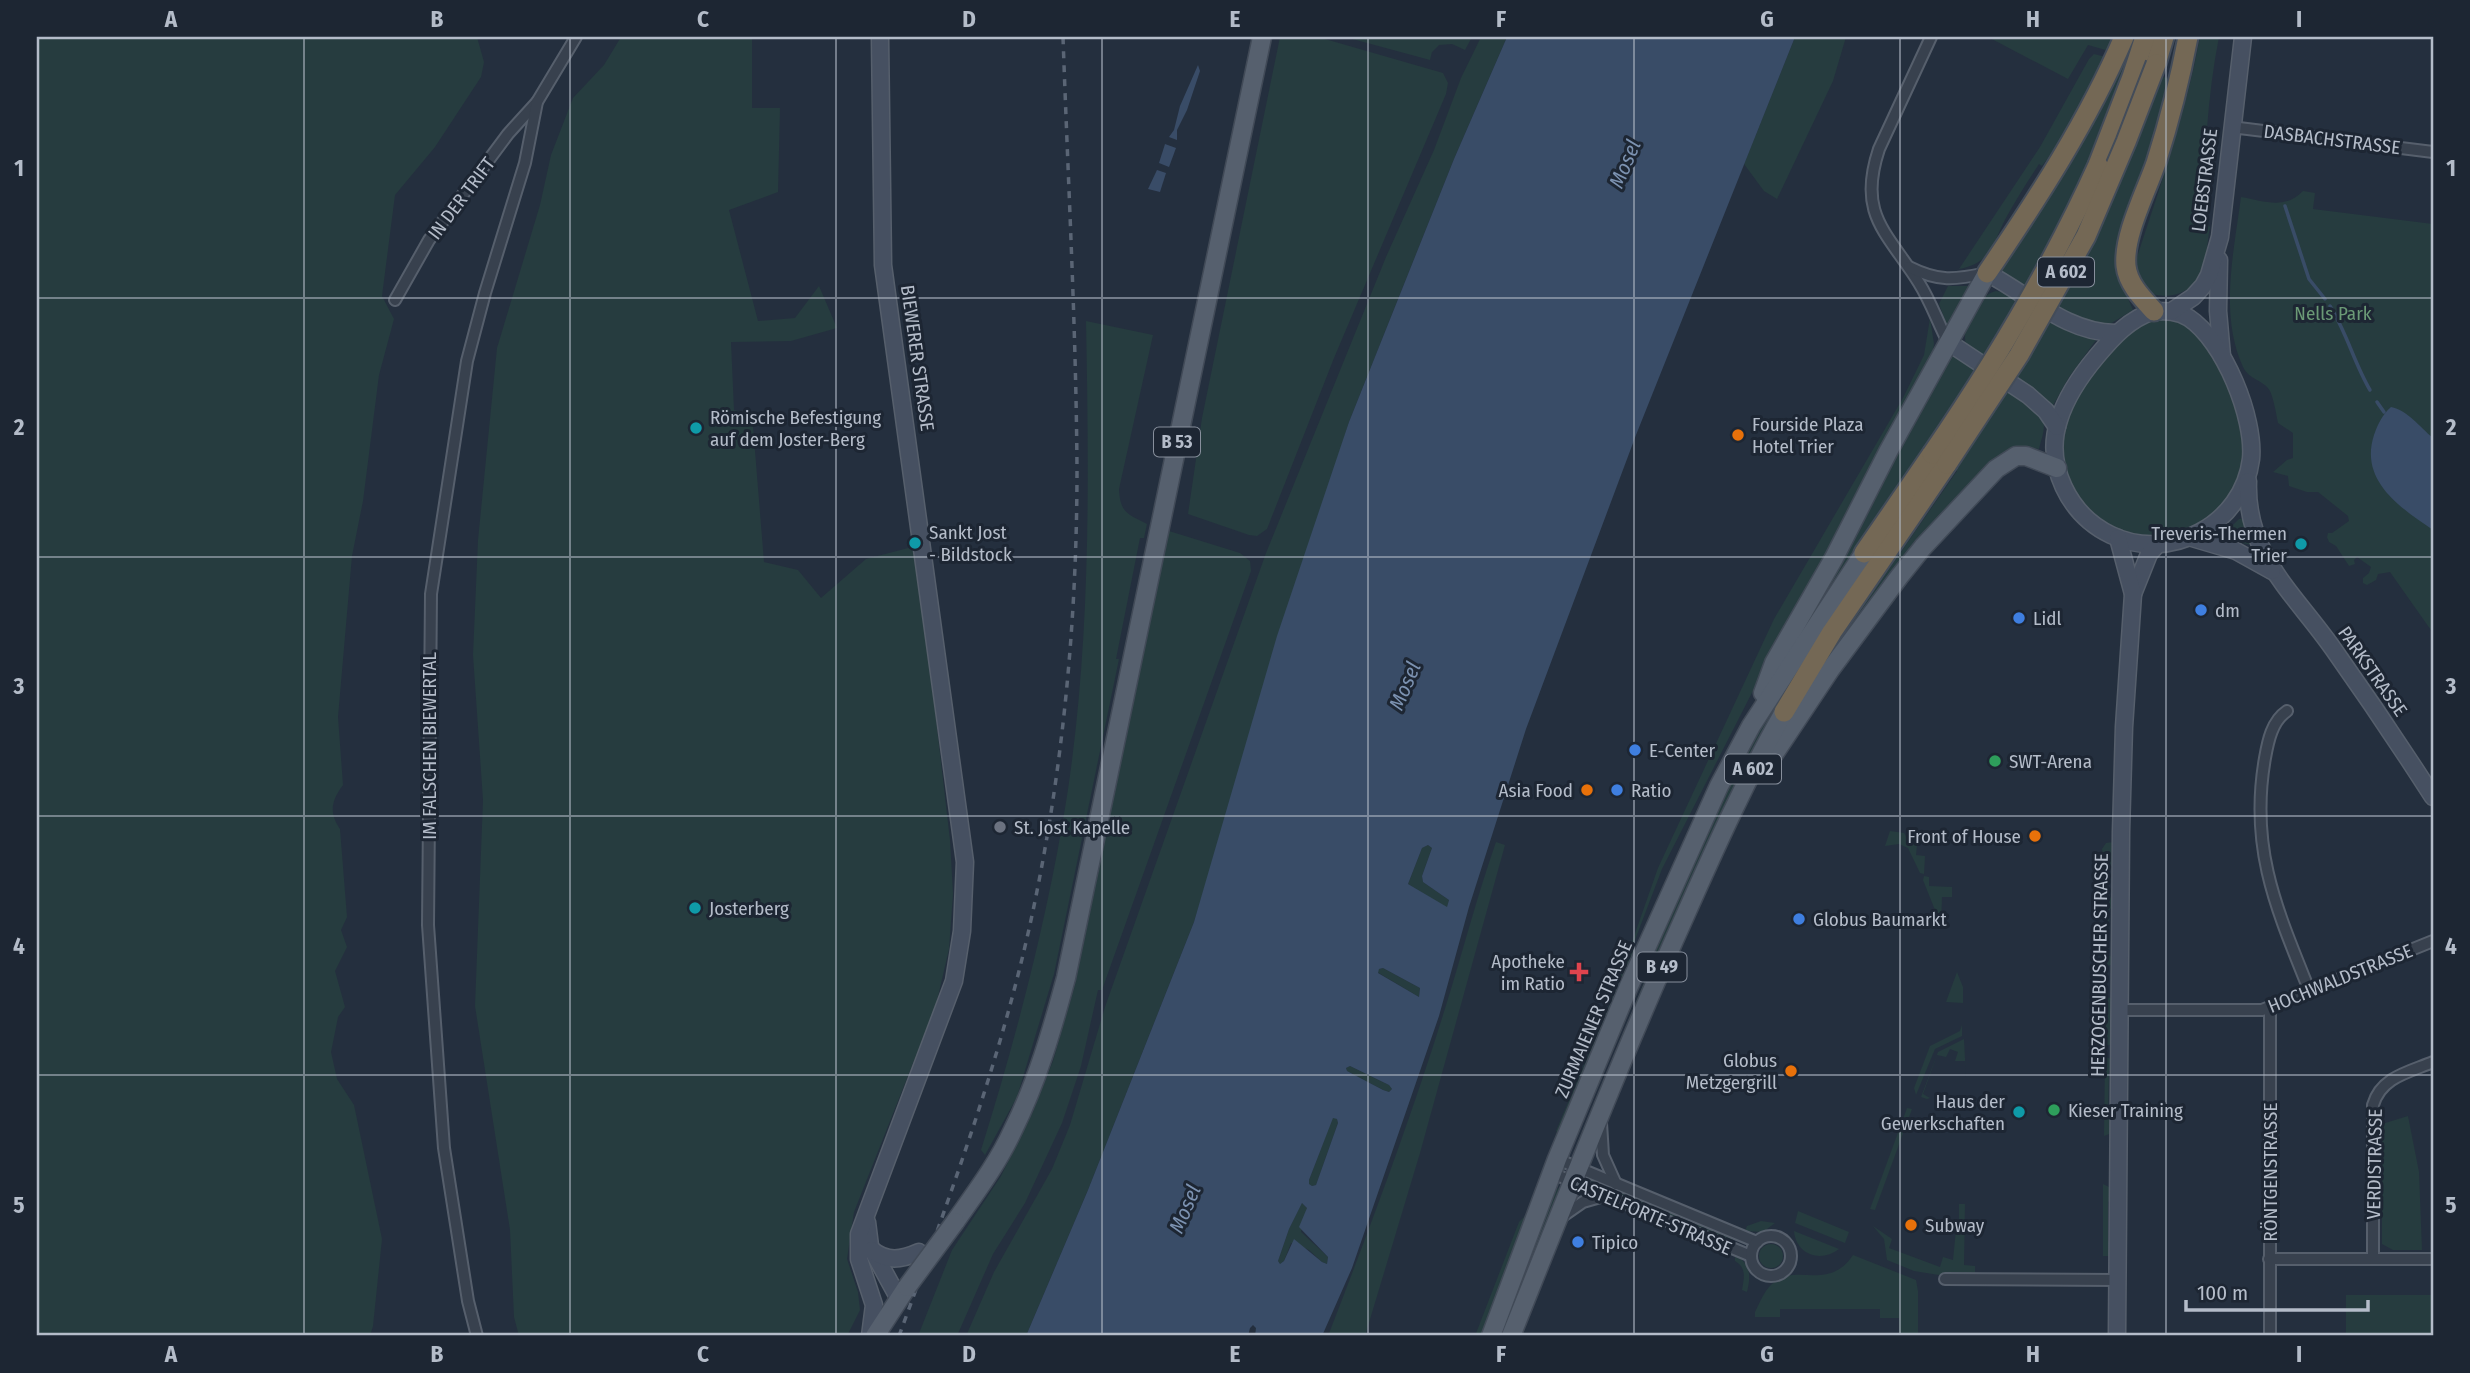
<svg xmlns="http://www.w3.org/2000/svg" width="2470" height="1373" font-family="'Fira Sans Condensed',sans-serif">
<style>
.green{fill:#263c3f}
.water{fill:#394c67;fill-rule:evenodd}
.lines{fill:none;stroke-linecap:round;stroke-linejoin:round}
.stream{stroke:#394c67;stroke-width:3.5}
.street-casing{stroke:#565f6c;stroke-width:14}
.secondary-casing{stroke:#565f6c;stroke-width:19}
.primary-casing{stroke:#414a57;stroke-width:21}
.highway-casing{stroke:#434c59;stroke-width:23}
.street{stroke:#38414e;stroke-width:10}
.secondary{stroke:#465061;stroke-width:16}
.primary{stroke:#56606e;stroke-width:18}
.highway{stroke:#746855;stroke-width:19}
.rail{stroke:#5a6575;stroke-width:3.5;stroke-dasharray:7 7;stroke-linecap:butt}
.primary-bridge-casing{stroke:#414a57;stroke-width:21;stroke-linecap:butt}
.highway-bridge-casing{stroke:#434c59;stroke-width:23;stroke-linecap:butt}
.primary-bridge{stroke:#56606e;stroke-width:18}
.highway-bridge{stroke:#746855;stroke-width:19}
.grid{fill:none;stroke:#b4bcc9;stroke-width:2;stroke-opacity:0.55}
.culture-dot{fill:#0f9aa8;stroke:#1d2633;stroke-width:2.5}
.food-dot{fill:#e8710a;stroke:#1d2633;stroke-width:2.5}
.shop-dot{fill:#3f7fe0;stroke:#1d2633;stroke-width:2.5}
.leisure-dot{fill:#2e9e5b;stroke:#1d2633;stroke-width:2.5}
.worship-dot{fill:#6b7280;stroke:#1d2633;stroke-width:2.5}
.health-dot{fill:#e0444e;stroke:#1d2633;stroke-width:2.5}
.labels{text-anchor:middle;stroke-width:6;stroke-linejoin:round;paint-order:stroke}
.shield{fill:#1d2633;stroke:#878f9c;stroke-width:2}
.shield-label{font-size:18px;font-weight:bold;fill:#b4bcc9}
.street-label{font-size:19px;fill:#b4bcc9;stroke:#1d2633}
.park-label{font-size:19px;fill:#6b9a76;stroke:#1d2633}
.poi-label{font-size:19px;fill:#b4bcc9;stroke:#1d2633;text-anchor:start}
.water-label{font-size:21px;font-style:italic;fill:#7c92b1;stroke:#1d2633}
.neatline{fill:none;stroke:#b4bcc9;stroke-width:2.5}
.grid-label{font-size:23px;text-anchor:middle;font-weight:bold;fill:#b4bcc9}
</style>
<rect width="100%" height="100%" fill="#242f3e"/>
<g class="green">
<path d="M37,37h440l7,25 -3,15 -46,70 -40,48 -13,101 12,23 -15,56 -16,126 -11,55 -14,161 5,68c-12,16 -14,28 -3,44l7,88 -6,13 6,17 -12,24 10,36 -7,10 -7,35 6,27 17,26 28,134 -9,87 -3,10h-333z"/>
<polygon points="621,37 752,37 752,108 780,108 778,192 729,210 758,321 795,318 819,286 837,328 791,341 731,342 734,410 752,414 764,562 798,570 821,598 866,559 916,546 950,840 953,894 949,949 936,1005 854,1212 847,1259 858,1292 860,1310 847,1336 519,1336 514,1317 510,1230 475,1006 483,800 473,655 478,540 497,348 540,205 551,155 573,98 604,65"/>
<polygon points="1280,37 1318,37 1443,73 1448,83 1446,94 1334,358 1267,529 1257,536 1249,535 1188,514 1202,418"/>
<polygon points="1345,37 1472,37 1465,50 1452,44 1439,45 1432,52 1430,60"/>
<polygon points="1481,37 1507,37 1454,159 1349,422 1194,922 1088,1190 1026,1336 966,1336 994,1272 1052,1169 1070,1125 1105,1007 1266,553 1386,257 1434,150 1461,78"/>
<polygon points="1795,37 1846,37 1833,81 1777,199 1764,191 1744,164"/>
<polygon points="1988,37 2115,37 2109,51 2088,45 2068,79"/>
<path d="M2200,37h19c-12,60 -14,120 -17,181l8,9c-3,15 -3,34 -10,48 -11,25 -55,30 -65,1 -1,-5 0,-11 1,-16 24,-73 50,-147 64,-223z"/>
<path d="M2094,54l12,3c-18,39 -38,75 -64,109l-3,-2c-11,17 -22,34 -32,52 -14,25 -14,47 -48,53l81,-122 49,-88z"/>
<polygon points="2123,64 2170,79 2120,280 2133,310 2110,324 2087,325 1999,272 2115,73 2119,74"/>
<path d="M2303,191l12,2 -2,16 120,15v409l-43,-61 -12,2 -2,6 -9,5 -4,-2v-5l6,-5 2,-6 -14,-10 -3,3 1,4 -6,2 -13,-20 -7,-4 -2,-5 1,-4h4l17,-12 -1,-5 -30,-24h-11l-18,-6 -1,-10 -15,-4 14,-12 6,-2v-25l-15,-10c-2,-10 -4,-23 -8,-32 -6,-11 -21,-11 -27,-24 -24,-52 -9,-116 -2,-170 23,4 44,13 62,-6z"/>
<polygon points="1948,286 1969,286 1947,326 1939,304"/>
<path d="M1996,291l11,2 88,45 1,2 -27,37 -17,30 -17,-17 -69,-44c-5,-20 10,-50 30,-55z"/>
<path d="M2160,317c7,2 15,2 21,5 19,8 31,31 40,48 13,27 27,61 22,91 -13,81 -114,100 -162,39 -37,-46 -10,-100 21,-139 10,-13 23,-30 38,-37 7,-3 14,-4 20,-7z"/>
<polygon points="1930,318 1934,344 1932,357 1880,456 1845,515 1827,554 1788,622 1662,869 1635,940 1633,961 1560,1136 1556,1131 1613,996 1658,868 1774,619 1903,398 1924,355"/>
<path d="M1086,321l67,14 -34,154c1,23 8,25 28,35l-3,14h-4l-24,121h3l-65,315 -37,123 -32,58 -4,-5c36,-115 67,-234 86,-354 24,-157 22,-317 19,-475z"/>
<path d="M1952,356c19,9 82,43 90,61 5,9 -1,23 -3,32 -18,-2 -27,-1 -43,10l-184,221 145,-209 -34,-22 -134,201 159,-293z"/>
<polygon points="2247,518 2252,545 2222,539 2223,535 2239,519"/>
<polygon points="1169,531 1240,553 1250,561 1251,571 1102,990 1098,990 1081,1066 1062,1123 1025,1203 993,1254 957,1336 918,1336 952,1250 1001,1176 1032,1114 1053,1061 1075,985"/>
<polygon points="1806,660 1582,1146 1577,1144 1652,963 1666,918 1703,834 1774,701"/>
<polygon points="1890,831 1904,833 1910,843 1917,845 1916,855 1925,856 1924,874 1920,873 1908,848 1899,844 1885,846"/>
<path d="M1496,842l9,3 -85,308 -55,183h-37c41,-106 81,-212 115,-321 18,-57 33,-116 53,-173z"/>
<polygon points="2113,842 2114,864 2110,868 2104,869 2102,849 2106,843"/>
<polygon points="1428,845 1432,848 1422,876 1423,882 1449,900 1447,908 1408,884 1422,848"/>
<polygon points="1924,876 1929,877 1929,886 1952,887 1952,897 1942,897 1941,925 1923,880"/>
<polygon points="2105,895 2114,899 2114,906 2109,910 2109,956 2114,957 2114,964 2104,967"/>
<polygon points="1383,968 1420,988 1419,997 1377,972 1379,969"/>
<polygon points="1957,972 1963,987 1963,1003 1946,1002"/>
<polygon points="2105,997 2113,998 2113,1043 2105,1047"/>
<polygon points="1962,1025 1962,1036 1935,1049 1916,1095 1914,1088 1930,1046 1960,1031"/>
<polygon points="1964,1039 1966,1078 1965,1061 1955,1061 1958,1052 1950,1049 1946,1057 1937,1055 1923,1094 1930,1098 1927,1099 1921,1097 1938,1052"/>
<polygon points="2105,1057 2112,1059 2113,1067 2109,1071 2108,1115 2114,1119 2112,1133 2104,1136"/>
<polygon points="1350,1066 1389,1085 1392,1089 1389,1092 1383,1090 1347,1071 1346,1068"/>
<polygon points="1907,1108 1912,1109 1875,1210 1870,1209"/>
<polygon points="2408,1116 2419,1172 2422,1250 2393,1250 2382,1244 2382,1124"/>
<polygon points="1333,1117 1337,1119 1338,1123 1316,1185 1312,1186 1308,1184 1309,1180"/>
<polygon points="1592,1180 1733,1238 1731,1242 1590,1185"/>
<polygon points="2103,1184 2113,1189 2112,1197 2108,1202 2108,1241 2113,1244 2112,1256 2103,1256"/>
<polygon points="1560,1186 1562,1190 1503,1336 1499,1336 1552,1195"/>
<polygon points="1302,1203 1307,1208 1301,1232 1328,1257 1327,1264 1322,1262 1309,1250 1291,1243 1284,1261 1280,1264 1278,1261 1289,1229"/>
<polygon points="1959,1204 1965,1204 1964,1265 1975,1266 1975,1273 1945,1272 1945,1276 1914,1271 1887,1260 1884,1239 1873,1226 1892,1239 1889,1248 1940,1267 1943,1257 1953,1260 1956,1230 1959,1230"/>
<polygon points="1798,1211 1849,1232 1845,1243 1795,1223"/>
<polygon points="1527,1214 1527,1222 1485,1336 1475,1336 1519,1222"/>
<polygon points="1761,1221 1775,1223 1763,1232 1745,1231 1747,1226"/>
<path d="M1794,1231l45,18c-18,14 -43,6 -45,-18z"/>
<circle cx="1771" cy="1256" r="12"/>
<path d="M1735,1255c16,9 16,21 12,37l-5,-2c2,-12 5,-22 -7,-29z"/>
<path d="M1853,1255l63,25 2,11v45h-19v-18h-19v-9h-100v8h-25v-5c4,-8 8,-18 14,-25 24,-28 58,7 84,-32z"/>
<rect x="2346" y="1295" width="87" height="41"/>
</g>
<g class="water">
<path d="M1507,37h288l-159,398 -110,294 -57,178 -30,109 -87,252 -30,68h-67l1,-8 -3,-3 -3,3 -2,8h-222l62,-146 106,-268 83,-286 72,-214 105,-263zM1428,845l4,3 -10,28 1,6 26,18 -2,7 -39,-23 14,-36zM1383,968l37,20 -1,9 -41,-24 1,-4zM1350,1066l39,19 3,4 -3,3 -6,-2 -36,-19 -1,-3zM1333,1118l4,1 1,4 -22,62 -4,1 -3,-2v-4zM1302,1203l5,5 -8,19 29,30 -1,7 -5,-2 -28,-23 -10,22 -4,3 -2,-3 11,-32z"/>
<polygon points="1198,65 1200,71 1187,110 1177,130 1177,140 1169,137 1174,130 1180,106"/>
<polygon points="1165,144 1176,148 1169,167 1159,163"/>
<polygon points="1157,170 1166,173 1160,192 1148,189"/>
<path d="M2391,407c16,3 29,20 42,31v92c-32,-22 -74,-49 -59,-95 4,-11 8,-20 17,-28z"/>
</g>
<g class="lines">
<g class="stream">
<polyline points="2285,206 2309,279 2325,299"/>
<path d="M2330,306c17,27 24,57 40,84"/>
<polyline points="2377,402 2384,412"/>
</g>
<g class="street-casing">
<g id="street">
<path d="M1931,37l-52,112c-22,66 8,83 40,134 12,19 19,40 29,59"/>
<polyline points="2231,127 2433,152"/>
<path d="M1909,267c30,15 45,13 78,6"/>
<polyline points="395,300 429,240 508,134 537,102"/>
<path d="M2287,711c-15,10 -19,30 -22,47 -16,91 12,152 45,234"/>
<polyline points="2120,1010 2262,1010 2433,941"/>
<polyline points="1601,1123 1603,1155 1616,1184"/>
<polyline points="1557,1159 1757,1242"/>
<polyline points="1552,1173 1751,1256"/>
<polyline points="1560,1218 1583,1202 1604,1196"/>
<circle cx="1771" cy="1256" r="20"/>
<path d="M2373,1258v-153c8,-28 36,-33 60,-43"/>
<polyline points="2269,1259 2433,1259"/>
<polyline points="1945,1279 2117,1280"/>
<polyline points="477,1336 468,1301 444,1148 428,925 431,594 467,361 485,293 525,163 537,102 576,37"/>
<polyline points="2270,1336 2270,1008"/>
</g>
</g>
<g class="secondary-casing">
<g id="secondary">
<polyline points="2219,260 2218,311 2222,356"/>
<path d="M1987,273c42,22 81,61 130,60"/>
<path d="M2154,311c12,0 24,0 35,7 35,23 66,100 62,141 -8,66 -82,104 -140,76 -42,-20 -67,-70 -52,-115 7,-23 22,-45 38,-64 16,-19 32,-37 57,-45z"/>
<polyline points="2172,311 2193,297 2203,286 2209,275 2220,237 2243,37"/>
<polyline points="1948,342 2028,395 2046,411 2057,427"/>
<path d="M2248,481c-3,74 47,113 86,169 34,48 67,97 99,147"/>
<polyline points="2192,538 2236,551 2272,571"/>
<polyline points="2133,594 2149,554 2158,544"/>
<polyline points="867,1222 870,1246 899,1299"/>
<path d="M872,1250c15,12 29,10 47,2"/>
<polyline points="870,1336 874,1305 859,1259 859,1234 954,981 962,931 965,862 883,265 880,37"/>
<polyline points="2117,1336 2121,832 2124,727 2133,594 2118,538"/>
</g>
</g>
<g class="primary-casing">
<g id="primary">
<polyline points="1763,693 1774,663 1834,558 1889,450 1987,273"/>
<polyline points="1766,766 1830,670 1899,577 1923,547 1996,469 2016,456 2026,456 2057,468"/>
<path d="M955,1222c21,-30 43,-59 58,-92 24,-48 39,-100 53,-152l196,-941"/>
<polyline points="875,1336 907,1287"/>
<polyline points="1491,1336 1557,1159 1629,986 1719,786 1751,726 1864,553"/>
<path d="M1511,1336c56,-140 111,-280 173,-418 31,-70 62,-139 100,-206"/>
</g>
</g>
<g class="highway-casing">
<g id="highway">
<polyline points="2156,64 2164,37"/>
<polyline points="2098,165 2132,77 2145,37"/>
<path d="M1987,273c51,-75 101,-152 137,-236"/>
<path d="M2154,311c-12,-13 -26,-27 -28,-45 -3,-30 20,-74 30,-103 13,-41 24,-84 32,-126"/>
<polyline points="1864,553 1932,454"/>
<polyline points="1784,712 1832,632 1947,464"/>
</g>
</g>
<use href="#street" class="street"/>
<use href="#secondary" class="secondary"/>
<use href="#primary" class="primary"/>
<use href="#highway" class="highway"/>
<path class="rail" d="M899,1336c54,-148 109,-295 139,-450 27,-137 39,-278 39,-417 -1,-144 -9,-288 -14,-432"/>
<g class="primary-bridge-casing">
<polyline id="primary-bridge" points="907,1287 955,1222"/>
</g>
<g class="highway-bridge-casing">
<g id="highway-bridge">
<path d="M1932,454c63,-92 120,-187 166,-289"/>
<polyline points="1947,464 2019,355 2086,236 2126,142 2156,64"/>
</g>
</g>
<use href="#primary-bridge" class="primary-bridge"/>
<use href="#highway-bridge" class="highway-bridge"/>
</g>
<path class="grid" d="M304,37v1299M570,37v1299M836,37v1299M1102,37v1299M1368,37v1299M1634,37v1299M1900,37v1299M2166,37v1299M37,298h2396M37,557h2396M37,816h2396M37,1075h2396"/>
<g class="culture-dot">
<circle cx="696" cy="428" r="7"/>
<circle cx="915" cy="543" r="7"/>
<circle cx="2301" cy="544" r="7"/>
<circle cx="695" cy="908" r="7"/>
<circle cx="2019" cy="1112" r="7"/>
</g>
<g class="food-dot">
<circle cx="1738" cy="435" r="7"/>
<circle cx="1587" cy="790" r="7"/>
<circle cx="2035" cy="836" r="7"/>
<circle cx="1791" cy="1071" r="7"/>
<circle cx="1911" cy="1225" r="7"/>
</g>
<g class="shop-dot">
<circle cx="2201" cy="610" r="7"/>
<circle cx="2019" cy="618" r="7"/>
<circle cx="1635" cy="750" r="7"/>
<circle cx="1617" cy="790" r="7"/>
<circle cx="1799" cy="919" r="7"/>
<circle cx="1578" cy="1242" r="7"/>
</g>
<g class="leisure-dot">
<circle cx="1995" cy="761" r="7"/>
<circle cx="2054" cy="1110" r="7"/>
</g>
<circle class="worship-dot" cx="1000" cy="827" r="7"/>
<path class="health-dot" d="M1575.5 961.5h7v7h7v7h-7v7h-7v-7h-7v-7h7z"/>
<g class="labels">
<g class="shield">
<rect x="2038" y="257.5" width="56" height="29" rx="5"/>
<rect x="1154" y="427.5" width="46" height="29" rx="5"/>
<rect x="1725" y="754.5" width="56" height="29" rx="5"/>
<rect x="1637.5" y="952.5" width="49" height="29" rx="5"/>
</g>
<g class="shield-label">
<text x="2066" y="278">A 602</text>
<text x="1177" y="448">B 53</text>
<text x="1753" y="775">A 602</text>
<text x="1662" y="973">B 49</text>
</g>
<g class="street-label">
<text transform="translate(2332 139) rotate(7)" y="7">DASBACHSTRASSE</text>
<text transform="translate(2204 180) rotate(-83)" y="7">LOEBSTRASSE</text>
<text transform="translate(461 198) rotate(-53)" y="7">IN DER TRIFT</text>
<text transform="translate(918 358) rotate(82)" y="7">BIEWERER STRASSE</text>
<text transform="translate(2373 671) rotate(55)" y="7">PARKSTRASSE</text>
<text transform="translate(429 746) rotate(-90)" y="7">IM FALSCHEN BIEWERTAL</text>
<text transform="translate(2099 965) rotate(-89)" y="7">HERZOGENBUSCHER STRASSE</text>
<text transform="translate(2340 978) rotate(-22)" y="7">HOCHWALDSTRASSE</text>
<text transform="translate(1593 1019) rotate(-67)" y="7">ZURMAIENER STRASSE</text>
<text transform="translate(2374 1164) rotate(-89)" y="7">VERDISTRASSE</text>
<text transform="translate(2270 1172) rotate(-90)" y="7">RÖNTGENSTRASSE</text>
<text transform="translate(1651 1215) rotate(23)" y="7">CASTELFORTE-STRASSE</text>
</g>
<g class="park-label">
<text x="2333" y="320">Nells Park</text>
</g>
<g class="poi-label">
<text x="710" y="424">Römische Befestigung<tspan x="710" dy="22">auf dem Joster-Berg</tspan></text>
<text x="1752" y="431">Fourside Plaza<tspan x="1752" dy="22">Hotel Trier</tspan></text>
<text x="929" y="539">Sankt Jost<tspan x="929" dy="22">- Bildstock</tspan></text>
<text x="2287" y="540" text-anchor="end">Treveris-Thermen<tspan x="2287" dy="22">Trier</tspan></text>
<text x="2215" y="617">dm</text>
<text x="2033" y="625">Lidl</text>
<text x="1649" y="757">E-Center</text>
<text x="2009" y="768">SWT-Arena</text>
<text x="1573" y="797" text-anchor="end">Asia Food</text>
<text x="1631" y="797">Ratio</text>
<text x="1014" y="834">St. Jost Kapelle</text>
<text x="2021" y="843" text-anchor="end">Front of House</text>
<text x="709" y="915">Josterberg</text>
<text x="1813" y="926">Globus Baumarkt</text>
<text x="1565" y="968" text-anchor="end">Apotheke<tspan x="1565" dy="22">im Ratio</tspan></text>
<text x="1777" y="1067" text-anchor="end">Globus<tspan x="1777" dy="22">Metzgergrill</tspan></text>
<text x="2005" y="1108" text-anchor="end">Haus der<tspan x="2005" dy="22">Gewerkschaften</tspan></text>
<text x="2068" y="1117">Kieser Training</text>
<text x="1925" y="1232">Subway</text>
<text x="1592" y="1249">Tipico</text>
</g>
<g class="water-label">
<text transform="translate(1625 164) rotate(-67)" y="7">Mosel</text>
<text transform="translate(1405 686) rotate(-67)" y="7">Mosel</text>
<text transform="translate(1185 1209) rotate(-67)" y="7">Mosel</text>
</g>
</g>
<rect width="2470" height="1373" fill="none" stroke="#1d2633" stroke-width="77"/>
<path d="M2186 1300v10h182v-10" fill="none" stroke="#b4bcc9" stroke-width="3.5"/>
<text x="2197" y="1300" font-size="21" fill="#b4bcc9" stroke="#1d2633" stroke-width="5" paint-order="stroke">100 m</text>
<rect x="38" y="38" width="2394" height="1296" class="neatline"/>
<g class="grid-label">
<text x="171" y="27">A</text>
<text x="437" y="27">B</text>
<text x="703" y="27">C</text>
<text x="969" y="27">D</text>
<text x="1235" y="27">E</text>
<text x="1501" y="27">F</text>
<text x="1767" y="27">G</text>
<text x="2033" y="27">H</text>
<text x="2299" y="27">I</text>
<text x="19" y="176">1</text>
<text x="2451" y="176">1</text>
<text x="19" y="435">2</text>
<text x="2451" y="435">2</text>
<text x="19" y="694">3</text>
<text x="2451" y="694">3</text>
<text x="19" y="954">4</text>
<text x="2451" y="954">4</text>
<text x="19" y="1213">5</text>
<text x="2451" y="1213">5</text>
<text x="171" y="1362">A</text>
<text x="437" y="1362">B</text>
<text x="703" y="1362">C</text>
<text x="969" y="1362">D</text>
<text x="1235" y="1362">E</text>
<text x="1501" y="1362">F</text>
<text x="1767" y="1362">G</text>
<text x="2033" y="1362">H</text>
<text x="2299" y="1362">I</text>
</g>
</svg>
